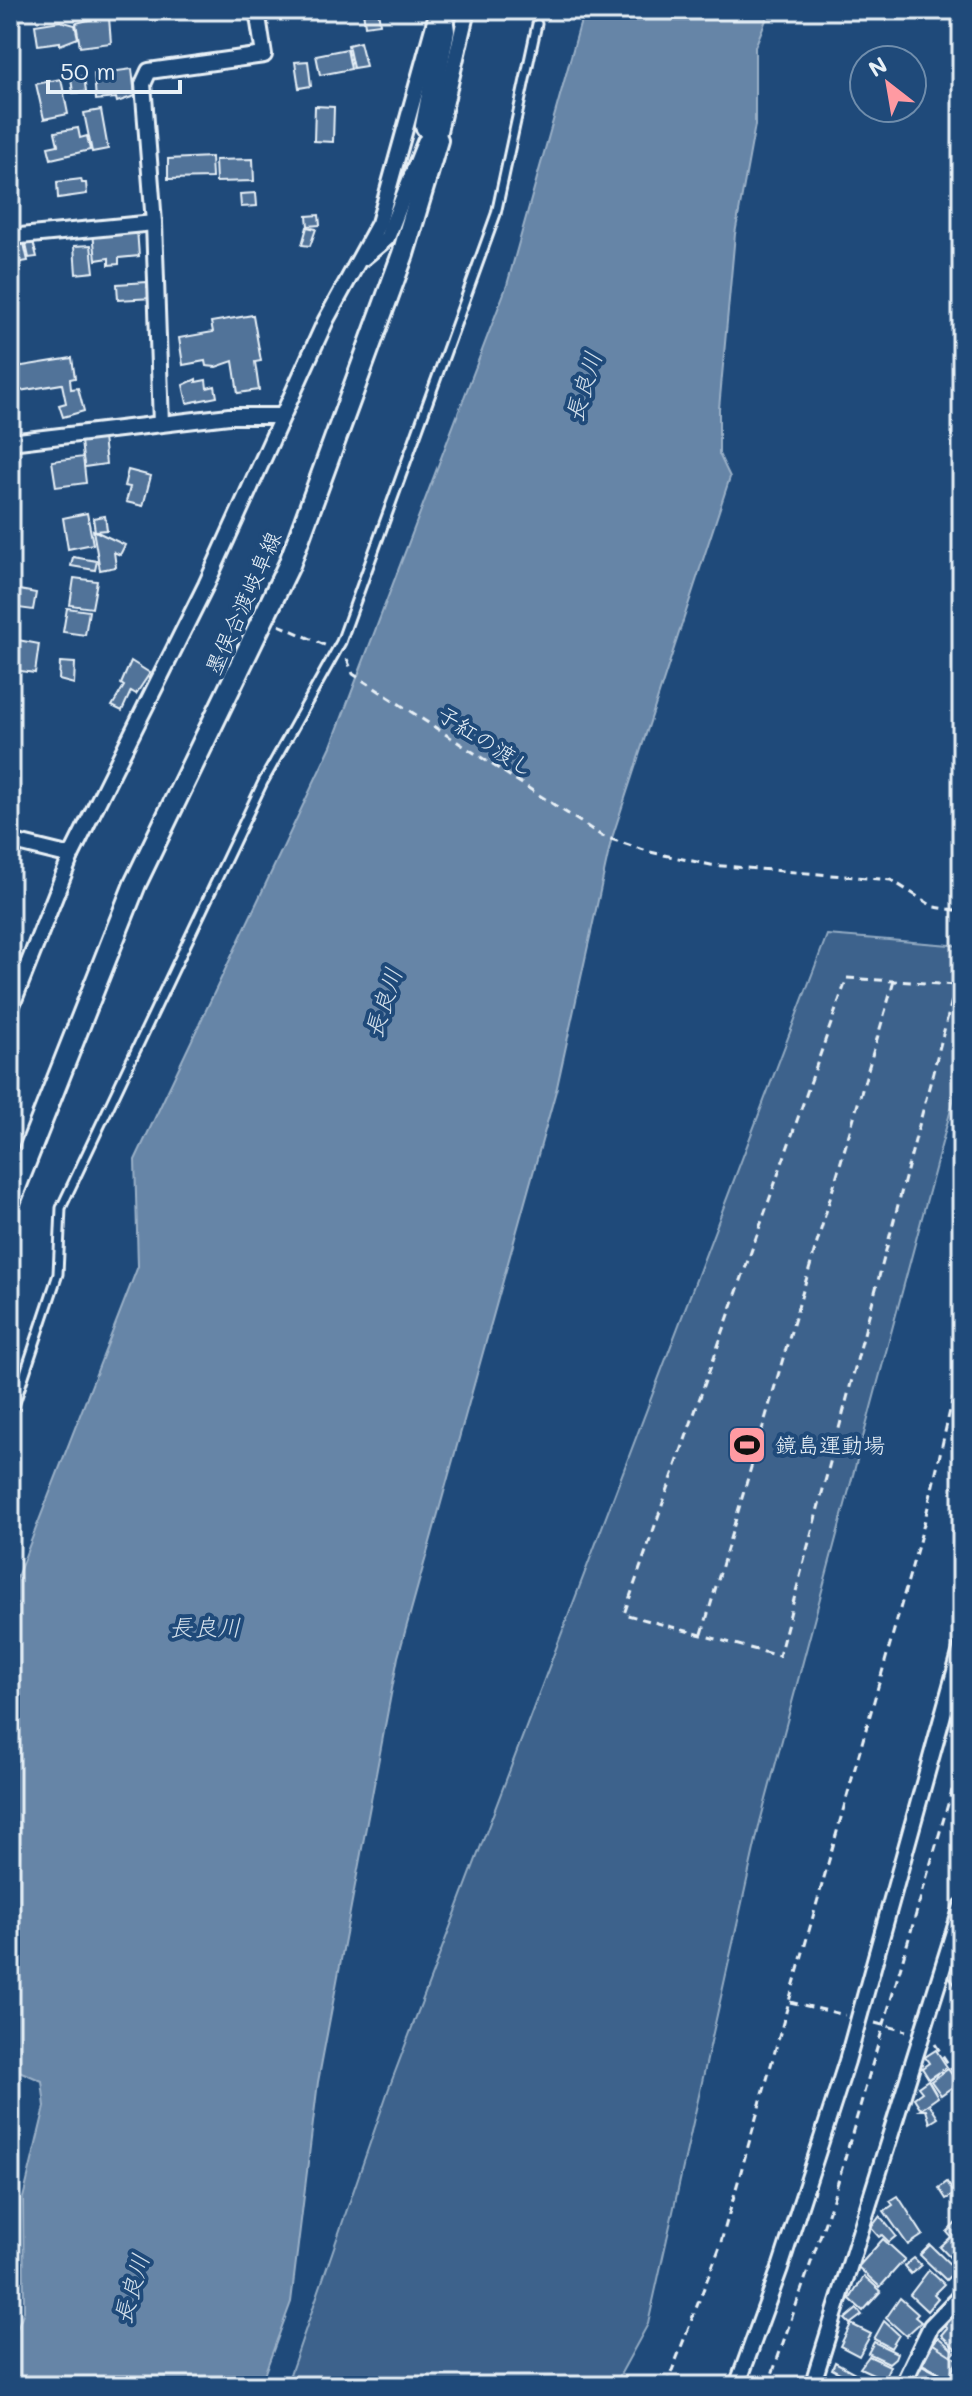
<svg xmlns="http://www.w3.org/2000/svg" width="972" height="2396" font-family="Mali,'Klee One',sans-serif">
<style>
.green{fill:#3c628c;stroke:#92aac2;stroke-width:2}
.water{fill:#6685a7;stroke:#9ab0c7;stroke-width:2}
.building{fill:#517399;stroke:#e8f1f8;stroke-width:2}
.lines{fill:none;stroke-linecap:round;stroke-linejoin:round}
.lane-casing{stroke:#e8f1f8;stroke-width:13}
.street-casing{stroke:#e8f1f8;stroke-width:20}
.secondary-casing{stroke:#e8f1f8;stroke-width:26}
.path{stroke:#e8f1f8;stroke-width:3;stroke-dasharray:8 6;stroke-linecap:butt}
.lane{stroke:#1f4a7a;stroke-width:7}
.street{stroke:#1f4a7a;stroke-width:14}
.secondary{stroke:#1f4a7a;stroke-width:20}
.labels{text-anchor:middle;stroke-width:8;stroke-linejoin:round;paint-order:stroke}
.street-label{font-size:22px;fill:#e8f1f8;stroke:#1f4a7a}
.poi-label{font-size:22px;fill:#e8f1f8;stroke:#1f4a7a;text-anchor:start}
.water-label{font-size:24px;font-style:italic;fill:#d4e1ec;stroke:#1f4a7a}
</style>
<rect width="100%" height="100%" fill="#1f4a7a"/>
<filter id="ink" filterUnits="userSpaceOnUse"><feTurbulence type="fractalNoise" baseFrequency=".0125" numOctaves="2"/><feDisplacementMap in="SourceGraphic" scale="16" xChannelSelector="R" yChannelSelector="G"/><feConvolveMatrix kernelMatrix="1 2 1 2 8 2 1 2 1" color-interpolation-filters="sRGB"/></filter>
<g filter="url(#ink)">
<polygon class="green" points="827,935 962,946 962,1068 760,1822 648,2324 614,2386 286,2386 389,2088"/>
<polygon class="water" points="584,10 770,10 755,47 755,125 735,234 719,409 719,454 730,477 611,841 557,1087 398,1657 318,2082 291,2302 260,2386 10,2386 10,2346 24,2311 23,2198 45,2107 42,2081 19,2071 10,2002 10,1595 138,1266 135,1160 331,746 507,285"/>
<g class="building">
<polygon points="378,10 380,24 365,26 363,11"/>
<polygon points="105,16 109,18 111,43 80,47 76,23"/>
<polygon points="60,21 75,25 78,38 60,45 60,42 38,45 35,25"/>
<polygon points="360,42 366,66 353,68 348,45"/>
<polygon points="347,49 351,69 320,75 316,55"/>
<polygon points="308,61 311,86 299,88 295,62"/>
<polygon points="132,69 135,96 117,102 116,98 96,100 94,74"/>
<polygon points="84,76 86,92 73,93 71,78"/>
<polygon points="61,79 68,114 44,119 36,84"/>
<polygon points="315,106 334,107 333,142 314,141"/>
<polygon points="101,110 108,149 92,152 84,113"/>
<polygon points="78,128 80,138 87,136 90,150 51,159 48,147 58,145 55,132"/>
<polygon points="211,157 212,178 168,179 168,159"/>
<polygon points="253,159 254,181 216,182 215,160"/>
<polygon points="81,179 82,183 86,183 87,194 58,198 57,182"/>
<polygon points="256,193 257,206 241,207 240,194"/>
<polygon points="319,215 320,225 308,226 307,216"/>
<polygon points="307,227 316,229 310,246 302,245"/>
<polygon points="137,229 139,256 119,258 119,264 109,265 109,258 96,260 93,233"/>
<polygon points="32,238 37,257 29,258 25,240"/>
<polygon points="23,239 28,261 10,264 10,242"/>
<polygon points="91,245 94,272 76,274 74,246"/>
<polygon points="147,282 147,287 153,287 153,298 118,300 117,284"/>
<polygon points="253,315 261,361 255,362 259,390 238,393 233,361 216,367 206,366 205,361 183,365 179,338 213,332 211,322"/>
<polygon points="72,358 75,378 70,379 71,389 78,388 84,411 63,417 59,405 66,403 62,384 19,391 16,367"/>
<polygon points="196,379 196,382 206,380 207,388 215,386 217,397 187,403 183,385"/>
<polygon points="103,438 106,464 84,467 81,441"/>
<polygon points="83,457 86,483 56,487 52,461"/>
<polygon points="128,470 151,476 143,506 126,502 130,487 124,486"/>
<polygon points="87,513 93,544 68,549 63,518"/>
<polygon points="105,516 107,530 95,531 93,518"/>
<polygon points="93,530 125,545 120,555 114,552 116,567 100,570"/>
<polygon points="73,557 97,561 95,570 71,566"/>
<polygon points="74,578 97,581 92,608 70,605"/>
<polygon points="14,589 36,593 33,610 11,607"/>
<polygon points="67,608 89,611 85,635 63,632"/>
<polygon points="18,640 39,644 35,673 13,670"/>
<polygon points="131,661 150,673 136,694 131,691 122,711 112,706 124,686 121,684"/>
<polygon points="60,662 75,663 74,684 59,680"/>
<polygon points="962,1960 962,1996 946,1971"/>
<polygon points="936,2050 947,2067 929,2079 922,2068 929,2063 925,2057"/>
<polygon points="948,2069 958,2083 941,2095 931,2081"/>
<polygon points="928,2080 938,2097 921,2109 914,2098 922,2092 918,2087"/>
<polygon points="929,2104 938,2118 930,2123 926,2110 920,2110"/>
<polygon points="947,2182 955,2194 946,2199 939,2188"/>
<polygon points="898,2196 923,2235 908,2245 884,2211 893,2205 890,2201"/>
<polygon points="880,2216 896,2236 889,2242 882,2235 879,2237 871,2228"/>
<polygon points="956,2223 962,2229 959,2267 940,2247 951,2237 947,2232"/>
<polygon points="883,2239 905,2259 880,2287 858,2267"/>
<polygon points="930,2245 956,2270 946,2280 920,2255"/>
<polygon points="914,2258 921,2265 911,2274 904,2266"/>
<polygon points="929,2270 944,2284 934,2294 938,2298 927,2311 910,2295"/>
<polygon points="864,2276 881,2291 863,2311 850,2299"/>
<polygon points="900,2298 918,2314 915,2317 921,2322 906,2336 886,2318"/>
<polygon points="857,2309 862,2315 850,2324 845,2319"/>
<polygon points="953,2314 962,2322 961,2354 941,2335 947,2328 944,2325"/>
<polygon points="884,2321 899,2335 891,2348 874,2339"/>
<polygon points="851,2324 871,2334 859,2356 840,2346"/>
<polygon points="938,2337 955,2352 951,2357 933,2344"/>
<polygon points="874,2342 897,2353 895,2358 889,2363 868,2353"/>
<polygon points="933,2344 958,2360 948,2378 922,2364"/>
<polygon points="869,2356 890,2366 884,2379 860,2368"/>
<polygon points="835,2362 857,2374 853,2380 832,2369"/>
<polygon points="916,2362 949,2379 946,2386 921,2386 908,2379"/>
<polygon points="832,2375 851,2385 850,2386 827,2386"/>
</g>
<g class="lines">
<g class="lane-casing">
<polyline id="lane" points="10,1418 58,1274 61,1208 263,782 341,642 496,214 537,24"/>
</g>
<g class="street-casing">
<g id="street">
<polyline points="10,237 154,223"/>
<polyline points="363,258 387,238 425,142 437,140 467,10"/>
<polyline points="161,424 154,223 143,84 149,71 264,55 257,10"/>
<polyline points="10,442 229,416 281,416"/>
<polyline points="10,841 71,856"/>
<polyline points="10,1010 71,856 206,585 326,320 379,223 438,10"/>
<polyline points="737,2386 780,2268 847,2061 962,1646"/>
<polyline points="812,2386 962,1906"/>
<polyline points="902,2386 931,2326 962,2294"/>
</g>
</g>
<g class="secondary-casing">
<polyline id="secondary" points="10,1200 135,884 289,565 403,254 437,140 426,126 444,31 441,10"/>
</g>
<g class="path">
<polyline points="279,625 327,646"/>
<polyline points="347,659 353,674 602,836 650,852 711,865 891,880 934,907 962,911"/>
<polygon points="847,978 956,985 779,1656 624,1614"/>
<polyline points="702,1634 894,981"/>
<polyline points="790,2002 845,2015"/>
<polyline points="875,2023 906,2031"/>
<polyline points="935,2044 962,2085"/>
<polyline points="666,2386 719,2249 924,1524 962,1358"/>
<polyline points="768,2386 833,2199 962,1756"/>
</g>
<use href="#lane" class="lane"/>
<use href="#street" class="street"/>
<use href="#secondary" class="secondary"/>
</g>
</g>
<defs>
<g id="stadium-square" transform="scale(2)"><rect x="-9" y="-9" width="18" height="18" rx="4" fill="#ff9aa2" stroke="#1f4a7a"/><path d="M0-5a6.5 5 0 1 0 0 10a6.5 5 0 1 0 0-10ZM-3.5-1.8h7v3.6h-7Z" fill="#111"/></g>
</defs>
<g fill-rule="evenodd">
<use href="#stadium-square" x="747" y="1445"/>
</g>
<g class="labels">
<g class="street-label">
<text transform="translate(243 603) rotate(-66)" y="8">墨俣合渡岐阜線</text>
<text transform="translate(486 741) rotate(33)" y="8">子紅の渡し</text>
</g>
<g class="poi-label">
<text x="775" y="1453">鏡島運動場</text>
</g>
<g class="water-label">
<text transform="translate(584 387) rotate(-73)" y="8">長良川</text>
<text transform="translate(384 1003) rotate(-72)" y="8">長良川</text>
<text x="205" y="1636">長良川</text>
<text transform="translate(132 2289) rotate(-74)" y="8">長良川</text>
</g>
</g>
<rect width="972" height="2396" fill="none" stroke="#1f4a7a" stroke-width="40"/>
<rect x="20" y="20" width="932" height="2356" fill="none" stroke="#e8f1f8" stroke-width="3" filter="url(#ink)"/>
<g transform="translate(888 84) rotate(329)"><circle r="38" fill="#1f4a7a" stroke="#6f8dac" stroke-width="2"/>
<path d="M0-6L14 30L0 20L-14 30Z" fill="#ff9aa2"/>
<text y="-12" font-size="22" font-weight="bold" text-anchor="middle" fill="#e8f1f8">N</text>
</g>
<path d="M48 80v12h132v-12" fill="none" stroke="#e8f1f8" stroke-width="4"/>
<text x="60" y="80" font-size="24" fill="#e8f1f8" stroke="#1f4a7a" stroke-width="6" paint-order="stroke">50 m</text>
</svg>
